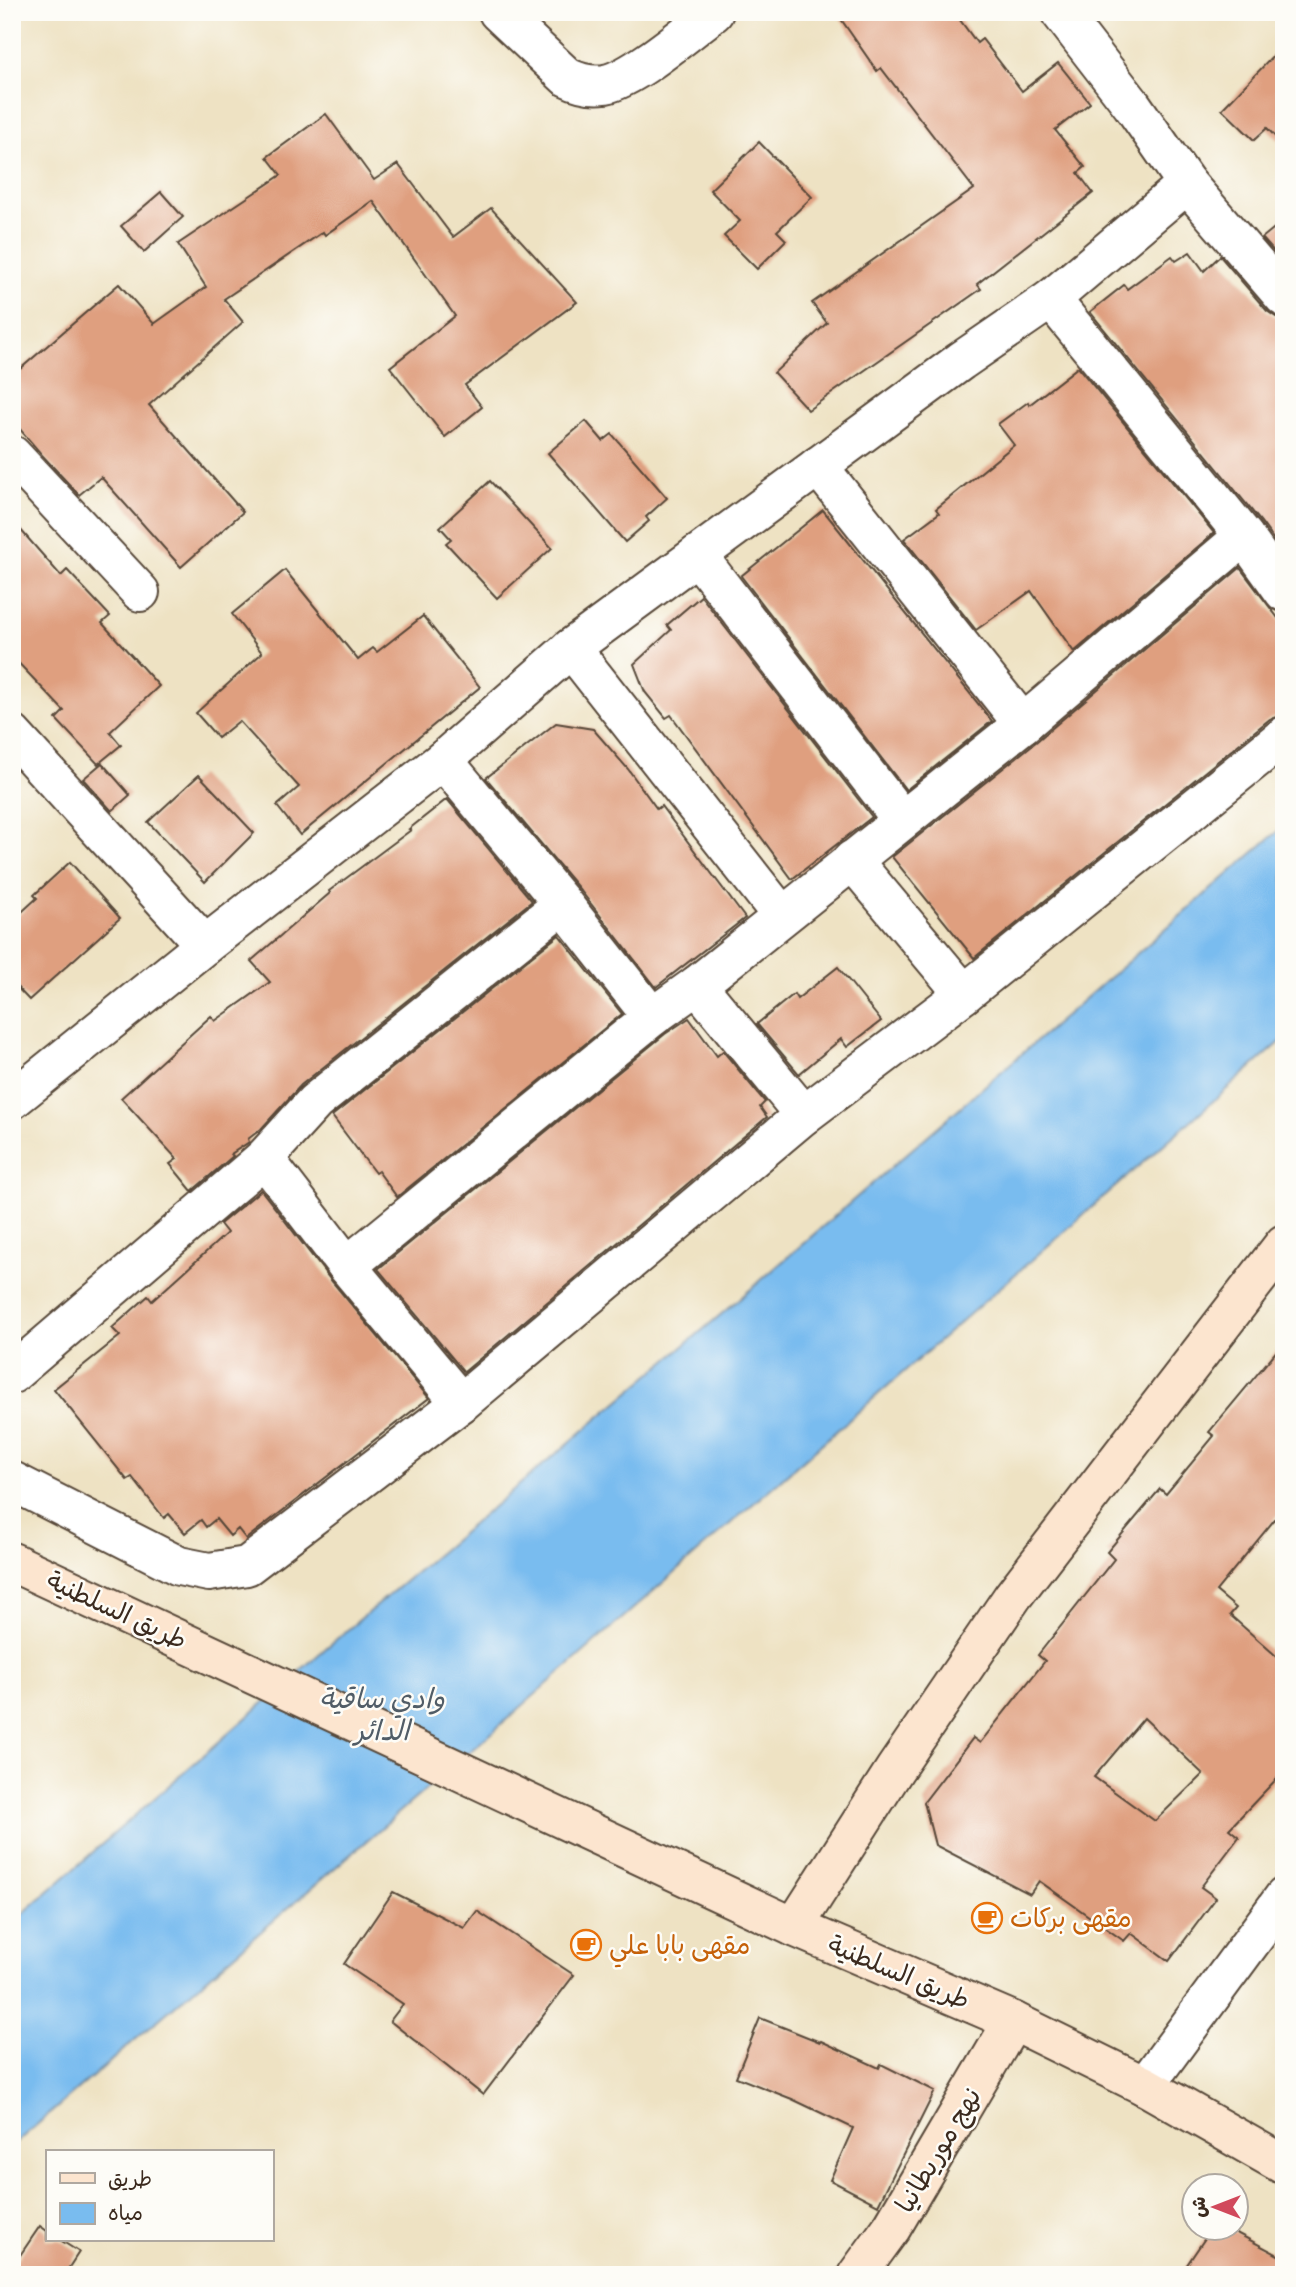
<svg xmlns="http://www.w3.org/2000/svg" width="1296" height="2287" font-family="'Gochi Hand','Playpen Sans Arabic',sans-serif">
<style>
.water{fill:#79bcef;stroke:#5a7386;stroke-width:2}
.building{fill:#df9f7f;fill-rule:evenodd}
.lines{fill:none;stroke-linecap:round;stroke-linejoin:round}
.street-casing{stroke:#564637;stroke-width:42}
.secondary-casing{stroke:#564637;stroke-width:42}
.street{stroke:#fff;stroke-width:38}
.secondary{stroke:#fce5cf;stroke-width:38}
.labels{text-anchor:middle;stroke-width:5;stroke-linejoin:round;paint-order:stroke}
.street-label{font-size:26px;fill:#3b2a1e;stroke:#fdfcf7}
.food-label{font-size:26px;fill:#c56008;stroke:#fdfcf7;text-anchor:start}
.water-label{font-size:28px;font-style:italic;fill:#515d67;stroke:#fdfcf7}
</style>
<rect width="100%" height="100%" fill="#fdfcf7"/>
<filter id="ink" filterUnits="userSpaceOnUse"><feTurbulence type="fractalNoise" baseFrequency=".0143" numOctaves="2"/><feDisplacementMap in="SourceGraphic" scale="14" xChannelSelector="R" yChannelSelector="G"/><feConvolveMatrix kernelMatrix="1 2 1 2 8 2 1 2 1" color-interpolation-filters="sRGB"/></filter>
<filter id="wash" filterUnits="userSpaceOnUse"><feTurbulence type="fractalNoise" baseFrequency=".00686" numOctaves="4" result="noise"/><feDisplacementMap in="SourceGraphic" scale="28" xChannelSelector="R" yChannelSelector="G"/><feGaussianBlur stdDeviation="1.57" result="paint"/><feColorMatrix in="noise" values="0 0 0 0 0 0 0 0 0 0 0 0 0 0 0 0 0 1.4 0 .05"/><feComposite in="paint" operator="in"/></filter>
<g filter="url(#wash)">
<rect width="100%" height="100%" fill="#eee2c3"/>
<polygon class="water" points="1284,826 1284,1039 489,1735 12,2146 12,1923 326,1648 744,1295"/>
<g id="blocks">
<g class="building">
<polygon points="836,12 954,12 977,43 982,39 1022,91 1058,63 1090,103 1055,130 1085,167 1078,173 1093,193 977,284 981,289 808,410 774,373 827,323 812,303 974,189 881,68 877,71"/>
<polygon points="1284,45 1284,146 1267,128 1254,140 1222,109"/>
<polygon points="326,114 374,180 398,164 453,237 491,208 577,302 465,385 482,407 445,437 390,367 455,316 373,201 325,235 323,232 224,299 243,322 149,405 243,512 181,567 101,477 79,495 42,455 12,420 12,376 119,284 154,324 206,287 178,244 281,175 267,157"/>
<polygon points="759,142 812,197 777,231 786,240 757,269 724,236 740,221 710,190"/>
<polygon points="161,192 183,217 144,252 121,226"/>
<polygon points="1284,220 1284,263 1262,238"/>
<polygon points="1190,252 1204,271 1220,256 1267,311 1276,317 1284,318 1284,554 1261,522 1090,312 1124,285 1127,289 1172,256 1176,261"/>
<polygon points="1078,367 1214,533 1074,652 1031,591 976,630 904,539 939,513 936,509 1014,445 998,424 1028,402 1029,405"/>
<polygon points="586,421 603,441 612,434 667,498 646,517 649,521 625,542 548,453"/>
<polygon points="490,481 552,548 497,598 446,543 451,539 440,527"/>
<polygon points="823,510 992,721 906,790 741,576"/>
<polygon points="12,520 61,576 67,570 110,616 102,623 159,686 110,732 121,745 98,764 56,719 64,711 12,656"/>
<polygon points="1240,568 1284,626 1284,715 1270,719 974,958 892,857 1037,741"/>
<polygon points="285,570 358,660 373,648 377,652 423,616 480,687 300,835 277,806 299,787 239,721 218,738 196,713 262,653 232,614"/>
<polygon points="701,596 872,817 792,879 671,715 666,718 645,692 634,664 671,630 667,625"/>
<polygon points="556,723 593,729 628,769 657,809 661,806 745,918 656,987 580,890 486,778"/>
<polygon points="102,763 130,795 112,811 83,779"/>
<polygon points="199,775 254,833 205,882 148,822"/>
<polygon points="447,799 532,901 301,1085 261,1129 248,1139 249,1142 231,1154 233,1156 192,1191 170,1164 177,1159 121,1098 211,1016 215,1021 270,982 251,961 330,893 329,891 411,830 409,829"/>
<polygon points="70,862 120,918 29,1000 12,982 12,921 37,898 34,895"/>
<polygon points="559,935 622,1014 397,1197 378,1171 375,1173 332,1116"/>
<polygon points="838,967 881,1021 847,1047 841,1039 799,1074 757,1024 794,994 797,999"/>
<polygon points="689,1018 717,1056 723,1051 765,1102 760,1107 767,1117 464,1372 378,1269 665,1034"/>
<polygon points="261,1190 330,1279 429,1398 246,1539 238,1529 230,1536 216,1519 206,1527 201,1520 185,1533 169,1514 164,1518 132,1477 127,1480 54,1389 120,1336 112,1328 148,1296 152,1301 227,1233 220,1224"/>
<path d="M1284,1342v166l-68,83 20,17 -6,7 54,48v108l-55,58 10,8 -38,50 15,11 -47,63 -38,-28 -7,8 -85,-60 -9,13 -95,-49 -11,-43 49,-64 7,5 65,-82 -7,-6 76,-96 -7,-7 53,-63 6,5 48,-58 -5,-4zM1144,1718l59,56 -48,47 -61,-44z"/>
<polygon points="393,1892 464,1928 477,1911 574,1975 483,2095 390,2021 403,2004 344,1964"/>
<polygon points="760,2018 820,2042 821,2041 879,2068 881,2064 935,2091 878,2205 830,2180 853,2128 792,2099 736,2077"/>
<polygon points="40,2226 47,2231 47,2240 60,2240 79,2252 64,2275 12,2275 12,2267"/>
<polygon points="1212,2228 1227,2228 1284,2258 1284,2275 1180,2275"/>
</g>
</g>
</g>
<g filter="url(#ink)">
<use href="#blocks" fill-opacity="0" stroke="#564637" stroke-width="2"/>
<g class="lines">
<g class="street-casing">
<g id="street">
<path d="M498,12l69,65c12,6 24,9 38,7 28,-5 84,-53 109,-72"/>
<polyline points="1187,184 1284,297"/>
<polyline points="12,455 140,592"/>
<polyline points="818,466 1023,724 1244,536 1051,299"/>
<polyline points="1244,536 1284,592"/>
<polyline points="697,555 902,820"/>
<polyline points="571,648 782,916"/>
<polyline points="12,734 205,945"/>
<polyline points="852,860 964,994"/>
<polyline points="697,985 804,1115"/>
<polyline points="652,1017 697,985 1023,724"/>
<polyline points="12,1100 205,945 443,760 571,648 961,361 1051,299 1187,184 1132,105 1060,12"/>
<polyline points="264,1158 347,1266 461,1403"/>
<polyline points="347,1266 652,1017 563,904 443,760"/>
<polyline points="12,1374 264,1158 315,1102 563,904"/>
<polyline points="12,1481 179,1566 209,1572 247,1566 461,1403 804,1115 964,994 1284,736"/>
<polyline points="1145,2086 1284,1897"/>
</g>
</g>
<g class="secondary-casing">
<g id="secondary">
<polyline points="12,1562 794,1927 1013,2021 1145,2086 1284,2165"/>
<polyline points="794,1927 895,1769 1013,1596 1284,1244"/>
<polyline points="857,2275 892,2227 1013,2021"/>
</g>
</g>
<use href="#street" class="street"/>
<use href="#secondary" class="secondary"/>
</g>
</g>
<defs>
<g id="cafe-ring" transform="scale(1.575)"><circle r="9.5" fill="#fdfcf7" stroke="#e8710a" stroke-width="1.5"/><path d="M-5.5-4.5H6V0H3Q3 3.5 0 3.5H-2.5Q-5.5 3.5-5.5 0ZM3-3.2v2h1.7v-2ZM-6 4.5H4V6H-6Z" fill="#e8710a"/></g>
</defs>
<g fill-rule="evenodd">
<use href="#cafe-ring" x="987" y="1918"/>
<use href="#cafe-ring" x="586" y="1945"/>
</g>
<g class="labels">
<g class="street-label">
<text transform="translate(117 1610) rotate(25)" y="9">طريق السلطنية</text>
<text transform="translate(899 1972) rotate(23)" y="9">طريق السلطنية</text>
<text transform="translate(938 2150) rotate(-59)" y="9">نهج موريطانيا</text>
</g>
<g class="food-label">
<text x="1010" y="1927">مقهى بركات</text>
<text x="609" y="1954">مقهى بابا علي</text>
</g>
<g class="water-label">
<text x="382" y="1708">وادي ساقية<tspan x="382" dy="32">الدائر</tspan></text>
</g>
</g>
<rect width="1296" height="2287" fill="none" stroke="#fdfcf7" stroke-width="42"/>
<rect x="46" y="2150" width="228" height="91" fill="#fdfcf7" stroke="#afa8a0" stroke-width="2"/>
<rect x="60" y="2173" width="35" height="10" fill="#fce5cf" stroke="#afa8a0" stroke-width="2"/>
<text x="108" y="2186" font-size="21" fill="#3b2a1e">طريق</text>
<rect x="60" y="2203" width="35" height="21" fill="#79bcef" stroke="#afa8a0" stroke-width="2"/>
<text x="108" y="2220" font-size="21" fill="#3b2a1e">مياه</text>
<g transform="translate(1215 2207) rotate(270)"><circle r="33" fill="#fdfcf7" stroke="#afa8a0" stroke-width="2"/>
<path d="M0-5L12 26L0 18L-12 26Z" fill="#d1495b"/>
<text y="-10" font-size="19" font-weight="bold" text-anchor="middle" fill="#3b2a1e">ش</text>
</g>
</svg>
